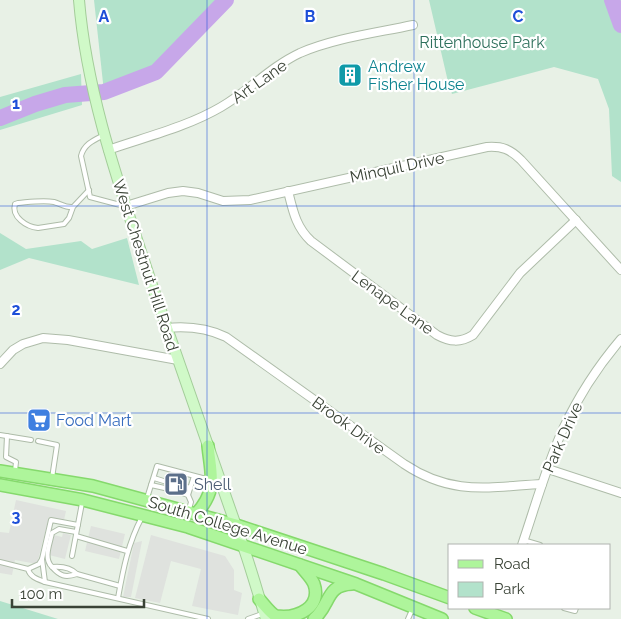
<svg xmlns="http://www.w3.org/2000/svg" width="621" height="619" font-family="Raleway,sans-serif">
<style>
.green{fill:#b2e2cb}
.parking{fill:#dfe2de}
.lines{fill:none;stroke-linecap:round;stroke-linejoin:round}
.river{stroke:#c7a7e9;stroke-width:16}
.lane-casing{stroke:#aebca9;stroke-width:6}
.street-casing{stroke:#aebca9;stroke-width:10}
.secondary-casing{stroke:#a3cd99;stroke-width:12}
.primary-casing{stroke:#85d96c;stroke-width:14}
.lane{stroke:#fff;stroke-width:4}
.street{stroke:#fff;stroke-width:8}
.secondary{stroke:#d0f9c8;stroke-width:10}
.primary{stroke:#aef59b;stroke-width:11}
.grid{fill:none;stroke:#1d4ed8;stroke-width:1;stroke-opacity:0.55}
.labels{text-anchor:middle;stroke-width:4.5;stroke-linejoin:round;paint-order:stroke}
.park-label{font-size:16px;fill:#2e705c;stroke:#fff}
.culture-label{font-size:16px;fill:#0d838f;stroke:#fff;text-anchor:start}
.street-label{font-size:16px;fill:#3a4336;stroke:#fff}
.shop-label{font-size:16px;fill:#366cbe;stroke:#fff;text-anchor:start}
.service-label{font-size:16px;fill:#4e5e75;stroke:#fff;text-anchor:start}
.grid-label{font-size:16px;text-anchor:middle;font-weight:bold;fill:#1d4ed8;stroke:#fff;stroke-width:4.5;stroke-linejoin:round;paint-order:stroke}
</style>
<rect width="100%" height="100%" fill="#e8f1e6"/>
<g class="green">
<polygon points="94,0 226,0 156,72 104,92"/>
<polygon points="429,0 621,0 621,182 612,176 609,109 598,79 554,67 452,94 449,86"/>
<polygon points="81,74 82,105 0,130 0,97"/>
<polygon points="0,233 26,249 81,241 92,249 127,238 139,285 29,258 0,270"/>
<polygon points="0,601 58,619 0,619"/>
</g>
<g class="parking">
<polygon points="16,500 66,511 64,520 49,517 37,564 15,560 12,575 0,573 0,532 9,533"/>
<polygon points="91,526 125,534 119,559 85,551"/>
<polygon points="63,533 71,535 65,559 49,555 54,535 62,537"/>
<polygon points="151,535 225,556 234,570 234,590 242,593 238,615 192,606 201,569 171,561 160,603 135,598"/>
<polygon points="142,541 131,597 123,597 134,543"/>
</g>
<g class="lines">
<g class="river">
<polyline points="612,0 621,25"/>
<polyline points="0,118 35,104 65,95 104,92 156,72 226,0"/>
</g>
<g class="lane-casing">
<g id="lane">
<path d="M104,135c-10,5 -20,9 -23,21l9,41 34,9"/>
<path d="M73,207l-4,11 -5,6 -26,4c-11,-1 -27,-11 -23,-24l3,-1c12,-1 25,-3 36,-1 7,2 12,6 19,5l16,-17"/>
<polyline points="0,435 31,440"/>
<polyline points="7,436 6,457 16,462 15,471"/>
<polyline points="38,441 57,445 52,478"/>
<polyline points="154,478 170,483"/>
<polyline points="151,485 169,489"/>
<polyline points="181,485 190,488"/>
<polyline points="179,492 188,495 194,476"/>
<polyline points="188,495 191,502 189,509"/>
<polyline points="147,498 157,466 210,480"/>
<path d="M76,532l-17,-3 -7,4c-2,11 -9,25 0,34 10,-1 18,0 25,7l43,12"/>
<polyline points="76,536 127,551"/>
<polyline points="523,540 540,545"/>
<polyline points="72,556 82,503"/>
<path d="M0,562l28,7c2,8 9,10 17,13l163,37"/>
<path d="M52,567c8,9 13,11 25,7"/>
<polyline points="28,569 39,564 42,559"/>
<polyline points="45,582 42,559 51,520 78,525"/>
<path d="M118,598c5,-28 10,-55 24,-81"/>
<polyline points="564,608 575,611 576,608"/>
<polyline points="248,619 262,614"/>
<polyline points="408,619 412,610"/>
</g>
</g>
<g class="street-casing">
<g id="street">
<path d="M108,150c37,-13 79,-23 113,-43 28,-16 49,-40 79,-54 35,-15 76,-20 113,-28"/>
<path d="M288,191c5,20 8,36 23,50l126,94c13,7 23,8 36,0l47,-62 56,-53"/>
<path d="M126,206l42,-13 15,-2 15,2 25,8 27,-1 237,-53c15,-1 23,2 34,13l100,110"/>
<path d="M167,328c20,-2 40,0 59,9l178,127c48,32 84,23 138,20"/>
<polyline points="0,364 13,350 23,344 43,338 68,340 178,360"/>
<polyline points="548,469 621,493"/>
<path d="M522,545c13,-38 24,-78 41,-116 15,-32 35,-63 58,-90"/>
</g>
</g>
<g class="secondary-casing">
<path id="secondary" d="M79,0c8,97 42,190 72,282 30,87 61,174 91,261 9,25 16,51 24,76"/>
</g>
<g class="primary-casing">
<g id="primary">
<polyline points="0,471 93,486 196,514 236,525 384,574 450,598"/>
<polyline points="0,485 83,500 188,527 356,584 442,619"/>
<path d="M196,514c22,-24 15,-39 12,-68"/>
<path d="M259,599c5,5 11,14 17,17 22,3 46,-9 38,-32 -3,-7 -10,-13 -14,-19"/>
<polyline points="475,608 506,619"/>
<path d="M314,619c17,-14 11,-34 38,-35"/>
</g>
</g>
<use href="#lane" class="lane"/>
<use href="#street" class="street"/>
<use href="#secondary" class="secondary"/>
<use href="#primary" class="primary"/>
</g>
<path class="grid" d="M207,0v619M414,0v619M0,206h621M0,413h621"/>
<defs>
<g id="building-square" transform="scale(1.25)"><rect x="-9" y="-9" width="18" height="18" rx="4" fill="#0f9aa8" stroke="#fff"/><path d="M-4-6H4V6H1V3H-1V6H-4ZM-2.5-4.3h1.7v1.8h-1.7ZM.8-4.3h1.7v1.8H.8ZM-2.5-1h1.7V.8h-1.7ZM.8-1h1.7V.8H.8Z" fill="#fff"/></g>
<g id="supermarket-square" transform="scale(1.25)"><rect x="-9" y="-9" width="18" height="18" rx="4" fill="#3f7fe0" stroke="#fff"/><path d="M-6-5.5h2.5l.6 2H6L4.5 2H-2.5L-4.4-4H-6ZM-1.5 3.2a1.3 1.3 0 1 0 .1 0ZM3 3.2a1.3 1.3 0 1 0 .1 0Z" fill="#fff"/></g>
<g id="fuel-square" transform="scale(1.25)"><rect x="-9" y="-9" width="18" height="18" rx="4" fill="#5c6f8a" stroke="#fff"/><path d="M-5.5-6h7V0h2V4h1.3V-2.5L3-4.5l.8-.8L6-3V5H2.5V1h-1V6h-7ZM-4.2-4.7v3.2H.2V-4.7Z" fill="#fff"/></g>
</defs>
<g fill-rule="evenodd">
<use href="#building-square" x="350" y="75"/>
<use href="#supermarket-square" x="39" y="420"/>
<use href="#fuel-square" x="176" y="484"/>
</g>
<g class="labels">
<g class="park-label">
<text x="482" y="48">Rittenhouse Park</text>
</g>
<g class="culture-label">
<text x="368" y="72">Andrew<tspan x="368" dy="18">Fisher House</tspan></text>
</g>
<g class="street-label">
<text transform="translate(259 81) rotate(-35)" y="6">Art Lane</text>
<text transform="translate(397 167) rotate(-12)" y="6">Minquil Drive</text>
<text transform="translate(146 265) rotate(72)" y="6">West Chestnut Hill Road</text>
<text transform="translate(393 302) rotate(36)" y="6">Lenape Lane</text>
<text transform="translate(349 425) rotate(36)" y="6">Brook Drive</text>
<text transform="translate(562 437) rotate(-66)" y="6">Park Drive</text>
<text transform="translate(228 525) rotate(17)" y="6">South College Avenue</text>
</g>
<g class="shop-label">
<text x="56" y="426">Food Mart</text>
</g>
<g class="service-label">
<text x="194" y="490">Shell</text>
</g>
</g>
<g class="grid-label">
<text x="104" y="22">A</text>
<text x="310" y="22">B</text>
<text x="518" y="22">C</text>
<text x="16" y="109">1</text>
<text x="16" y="315">2</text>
<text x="16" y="522">3</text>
</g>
<rect x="448" y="544" width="162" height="65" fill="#ffffff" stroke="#b0b4af"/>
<rect x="458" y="560" width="25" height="8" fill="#aef59b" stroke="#b0b4af"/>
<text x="494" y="569" font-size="15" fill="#3a4336">Road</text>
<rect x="458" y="582" width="25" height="15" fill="#b2e2cb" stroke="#b0b4af"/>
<text x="494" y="594" font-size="15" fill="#3a4336">Park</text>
<path d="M12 599v8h132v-8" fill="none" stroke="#3a4336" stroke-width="2.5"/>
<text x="20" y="599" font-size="15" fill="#3a4336" stroke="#ffffff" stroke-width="4" paint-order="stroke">100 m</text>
</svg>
